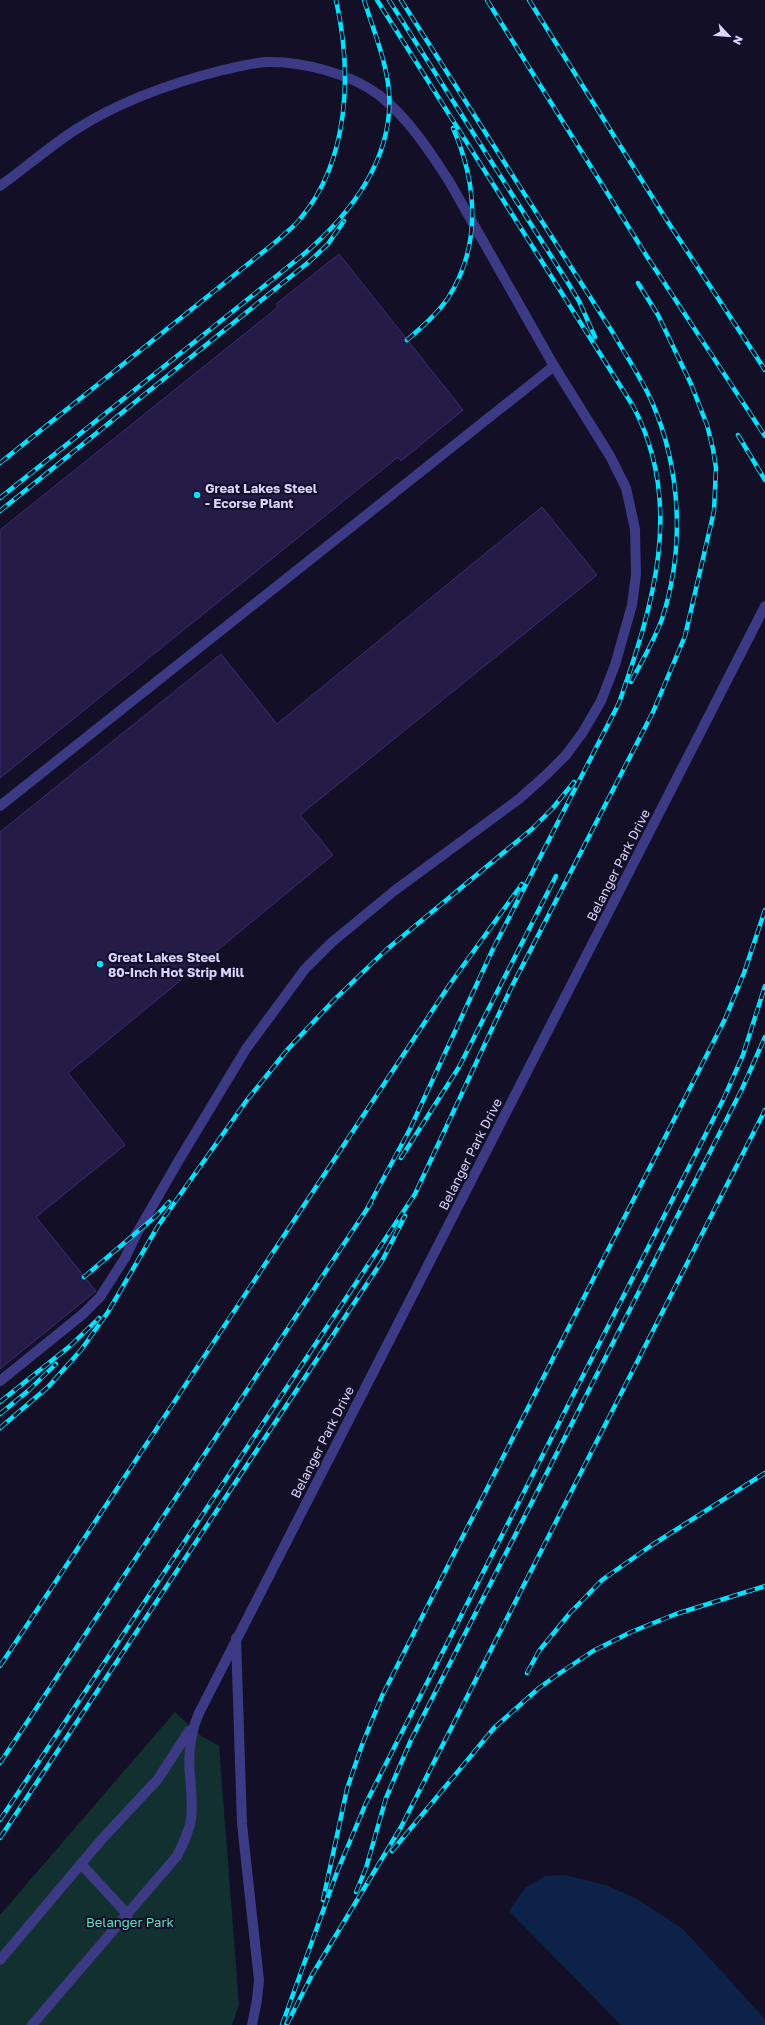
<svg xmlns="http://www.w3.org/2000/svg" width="765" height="2025" font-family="'Golos Text',sans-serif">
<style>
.green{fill:#12302f}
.water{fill:#0c2248}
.building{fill:#241b47;stroke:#3b2d73}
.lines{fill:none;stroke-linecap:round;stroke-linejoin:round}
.service{stroke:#3d3a85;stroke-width:10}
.minor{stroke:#3d3a85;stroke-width:10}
.rail-casing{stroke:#00e5ff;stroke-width:4.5}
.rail{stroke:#130f26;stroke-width:3;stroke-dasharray:9;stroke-linecap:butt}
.poi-dot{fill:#00e5ff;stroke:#130f26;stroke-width:1.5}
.labels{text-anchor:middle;stroke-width:4;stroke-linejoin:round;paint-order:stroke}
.poi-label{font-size:13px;font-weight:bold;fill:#d9d4ff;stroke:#130f26;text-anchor:start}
.street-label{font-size:13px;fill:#d9d4ff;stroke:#130f26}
.park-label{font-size:13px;fill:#5fe0c0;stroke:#130f26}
</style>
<rect width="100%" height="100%" fill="#130f26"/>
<polygon class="green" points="175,1712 200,1735 219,1746 239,2005 232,2025 0,2025 0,1915"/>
<polygon class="water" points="565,1875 606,1885 639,1900 683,1929 765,2019 765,2025 621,2025 509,1911 525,1888 545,1876"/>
<g class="building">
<polygon points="339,254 463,410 401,461 398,457 0,778 0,530 278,307 276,304"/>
<polygon points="542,507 597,575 300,815 333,855 68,1073 125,1145 36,1217 96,1291 0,1369 0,832 221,654 277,724"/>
</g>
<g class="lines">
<g class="service">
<path d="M0,186c25,-18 49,-39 75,-56 45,-29 96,-47 148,-60 14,-3 29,-7 44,-8 35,-1 84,12 112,33 29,23 50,55 70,86l105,185 56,90 16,32 9,41 1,46 -4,30 -17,60 -14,36 -18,31 -17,23 -20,20 -27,24 -125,92 -63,52 -26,26 -59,80 -67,111 -42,73 -12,25 -25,39 -17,17 -83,67"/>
<polyline points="0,806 554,366"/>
<polyline points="236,1638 242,1824 259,1980 257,2000 252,2025"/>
<polyline points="82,1865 128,1915"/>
<polyline points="0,1960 102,1839 158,1779 189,1731"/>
<path d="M32,2025l145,-169c6,-12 12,-24 14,-37 2,-15 0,-29 -1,-43 -2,-22 0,-43 9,-63"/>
</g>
<polyline class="minor" points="199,1713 765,606"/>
<g class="rail-casing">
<g id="rail">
<polyline points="389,0 565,278 579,301 595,337"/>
<path d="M401,0l212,333c13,23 28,44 39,69 29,67 33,147 10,217 -8,22 -20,42 -31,63"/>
<polyline points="487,0 646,255 765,436"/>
<polyline points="529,0 666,219 765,370"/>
<path d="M407,340c15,-13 30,-26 41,-42 34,-53 29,-115 5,-170"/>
<polyline points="738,435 765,480"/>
<path d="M0,463l278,-223c7,-7 16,-13 22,-21 50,-59 52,-148 36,-219"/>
<path d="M0,498l304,-244c48,-41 90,-97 85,-163 -3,-31 -16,-62 -25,-91"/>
<polyline points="0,511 310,261 328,244 344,221"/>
<polyline points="401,1158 459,1067 556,876"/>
<path d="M368,1207l42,-78 82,-178 127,-248c34,-97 66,-199 14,-297l-256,-406"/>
<polyline points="84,1277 156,1216 169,1202"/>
<polyline points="0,1402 70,1346 99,1318"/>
<polyline points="0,1414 29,1390 56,1364"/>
<polyline points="0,1428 48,1387 81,1350 108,1312 158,1226 247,1100 288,1049 335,999 386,950 532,829 552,809 574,782"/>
<polyline points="0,1666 450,984 522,884"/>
<polyline points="527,1673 539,1651 570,1613 602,1580 652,1545 765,1473"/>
<polyline points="0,1763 371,1203"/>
<polyline points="0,1820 415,1194 511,988 653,712 685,636 714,511 716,468 713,449 707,425 691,384 658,315 638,283"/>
<polyline points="0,1838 382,1261 405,1216"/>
<polyline points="392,1851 494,1728 539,1688 557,1675 593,1651 631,1632 676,1614 765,1586"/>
<polyline points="356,1892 366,1868 386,1798 411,1740 742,1089 765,1037"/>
<polyline points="323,1900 347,1789 362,1745 382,1696 725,1019 744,973 765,910"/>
<polyline points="287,2024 312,1975 401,1827 765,1110"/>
<polyline points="282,2025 337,1872 366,1803 724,1098 743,1055 765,986"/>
</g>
</g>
<use href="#rail" class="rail"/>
</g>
<g class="poi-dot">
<circle cx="197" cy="495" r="4"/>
<circle cx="100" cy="964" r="4"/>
</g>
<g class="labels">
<g class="poi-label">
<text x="205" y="493">Great Lakes Steel<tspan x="205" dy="15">- Ecorse Plant</tspan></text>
<text x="108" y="962">Great Lakes Steel<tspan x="108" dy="15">80-Inch Hot Strip Mill</tspan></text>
</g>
<g class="street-label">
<text transform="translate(618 865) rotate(-63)" y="5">Belanger Park Drive</text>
<text transform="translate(470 1154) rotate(-63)" y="5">Belanger Park Drive</text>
<text transform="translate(322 1442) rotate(-63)" y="5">Belanger Park Drive</text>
</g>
<g class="park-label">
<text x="130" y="1927">Belanger Park</text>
</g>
</g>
<g transform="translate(729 36) rotate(116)" stroke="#130f26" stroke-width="3" paint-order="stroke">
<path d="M0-3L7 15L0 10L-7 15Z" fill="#d9d4ff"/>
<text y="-6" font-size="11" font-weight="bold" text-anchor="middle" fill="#d9d4ff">N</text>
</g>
</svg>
